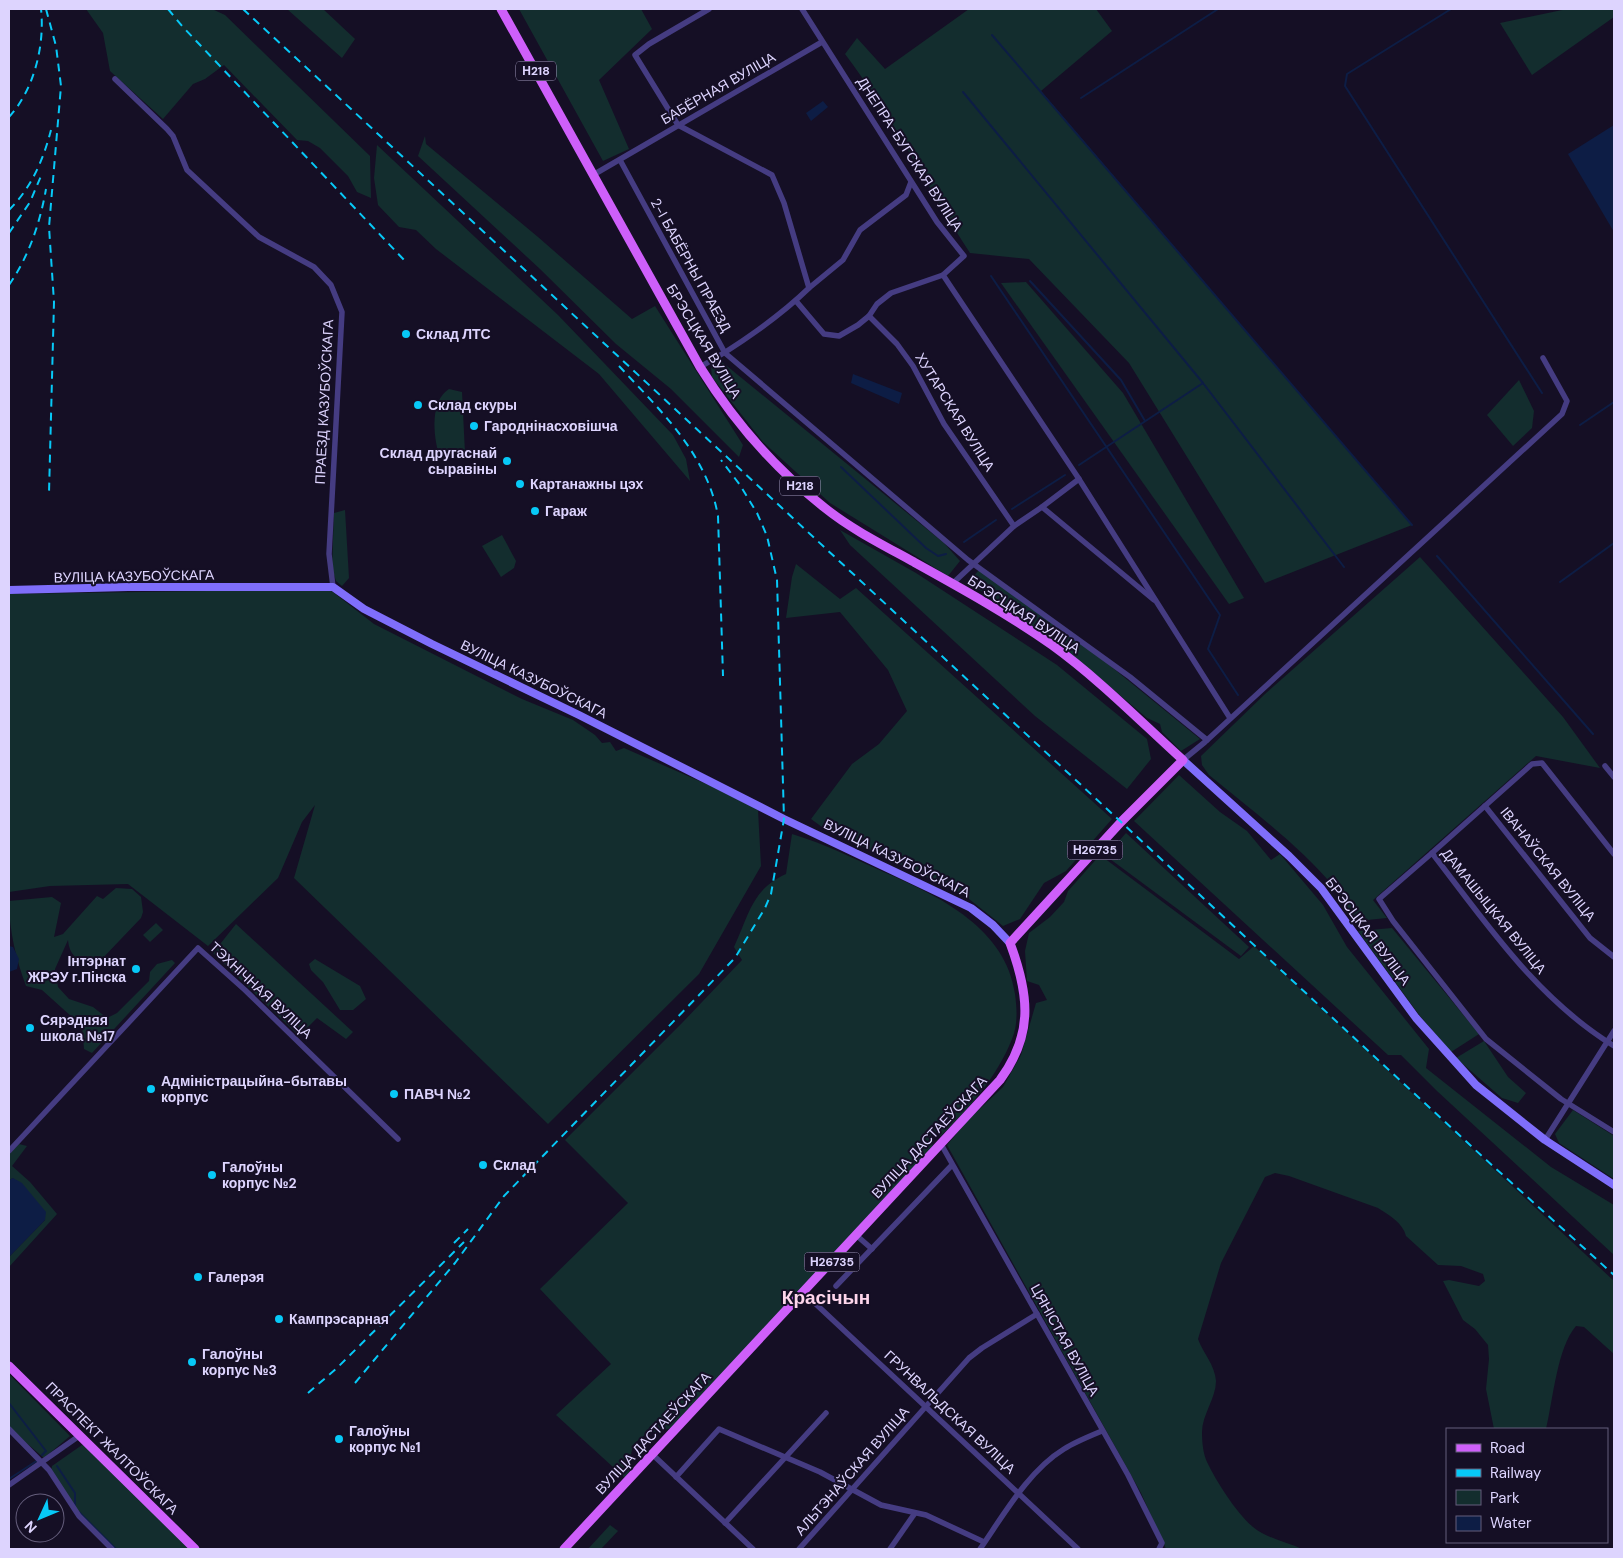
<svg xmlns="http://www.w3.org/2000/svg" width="1623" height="1558" font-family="'DM Sans',sans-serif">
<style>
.green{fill:#132d2e}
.water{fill:#0d1d45}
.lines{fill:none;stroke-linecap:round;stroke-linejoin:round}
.stream{stroke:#0d1d45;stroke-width:2}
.street{stroke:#453c82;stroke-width:5.5}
.secondary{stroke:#7f6efb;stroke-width:8}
.primary{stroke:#ce5ffa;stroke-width:9}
.rail{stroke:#07c9f7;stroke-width:2;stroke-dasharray:8 6;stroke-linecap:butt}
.poi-dot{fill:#07c9f7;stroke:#150f25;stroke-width:2}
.labels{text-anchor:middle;stroke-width:4;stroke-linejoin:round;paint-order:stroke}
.shield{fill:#150f25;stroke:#a199bd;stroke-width:1}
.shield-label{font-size:12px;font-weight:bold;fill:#ddd4fe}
.street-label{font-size:14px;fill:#ddd4fe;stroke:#150f25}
.poi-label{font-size:14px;font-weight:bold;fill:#ddd4fe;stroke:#150f25;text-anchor:start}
.district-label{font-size:19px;font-weight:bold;fill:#fed6ec;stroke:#150f25}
</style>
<rect width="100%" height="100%" fill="#150f25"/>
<g class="green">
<polygon points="86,9 212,9 225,15 370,156 371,198 357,192 348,176 320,148 308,141 297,140 224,65 205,79 193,84 163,119 110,71 103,33"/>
<polygon points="287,9 323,9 355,39 342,58"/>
<polygon points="519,9 641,9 652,29 599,80 629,149 603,161"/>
<path d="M969,9h127l16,22 -71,60 371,434 -147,58 -136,-220 -100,-104 -59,-6c-43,-66 -78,-137 -125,-199l12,-16 28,31z"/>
<polygon points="1567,9 1614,9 1614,17 1532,75 1500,23"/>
<polygon points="425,136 426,144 538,237 632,319 655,306 743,445 739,457 671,389 616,344 540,269 418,156"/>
<polygon points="377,145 558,315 673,435 686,459 690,481 599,374 436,249 416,230 399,227 378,205 374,178"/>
<polygon points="1026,282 1123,393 1244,598 1229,604 1001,283"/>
<polygon points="722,362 944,543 960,561 948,576 830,503 763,442 712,377 711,367"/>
<polygon points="1519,380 1534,411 1532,428 1513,446 1487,415"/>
<path d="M449,389l13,3 3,61 -23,5 -3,-3c-6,-20 -9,-54 10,-66z"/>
<polygon points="345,510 349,578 342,586 336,581 332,568 334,513"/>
<polygon points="840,530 916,573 1057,665 1147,739 1151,759 1127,789 1035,716 850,545"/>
<polygon points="502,535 516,561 514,568 501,577 482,546"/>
<path d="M1420,557l143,160 37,51 -64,-12 -163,144 14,18 -30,3c-8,-12 -16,-24 -24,-35 -33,-40 -84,-78 -124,-111l-7,-10 -1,-9 64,-62z"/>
<polygon points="796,564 840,599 856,588 1112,819 1066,871 1044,883 1020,919 1003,926 964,895 822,827 811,819 852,764 879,744 907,711 888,670 840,612 786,618 792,577"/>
<polygon points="979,570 1092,651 1200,739 1181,751 1162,732 1160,724 1147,718 1063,647 968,582"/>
<polygon points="329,589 374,624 522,699 573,720 595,735 602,743 610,742 616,751 624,748 713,787 758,810 761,866 699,974 548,1124 294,878 315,805 302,822 278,878 208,946 128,884 50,886 9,892 9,594"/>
<polygon points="1179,775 1220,812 1247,831 1271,860 1280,854 1323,905 1347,947 1429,1049 1426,1068 1551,1167 1614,1205 1614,1255 1437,1091 1401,1055 1388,1055 1134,821"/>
<polygon points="1126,833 1249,947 1241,956 1106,856"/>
<path d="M792,834c33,10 63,25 94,39 55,24 120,56 129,121 2,15 3,31 -3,45 -15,38 -42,68 -71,97l-9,-3 -2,4 3,5 -1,6 -257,278c-11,6 -23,4 -33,11 -19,13 -5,28 -17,41l-69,-63 55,-51 -71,-75 88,-86 -63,-63 117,-117 60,-63 -8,-13c15,-32 18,-58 52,-73z"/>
<path d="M1100,855l139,104 15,-13 360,335v73l-30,-27 -8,-1c-19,22 -23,74 -30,103h-52l-8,-40 3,-30 -1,-14 -13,-16 -12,-9 -20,-39 6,-1 30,6 6,-5 -2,-7 -22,-8 -23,-1 -32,-29c-3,-13 -17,-21 -28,-28l-89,-32 -14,-3 -10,4 -44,86 -23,76c5,14 17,26 18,42 0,17 -14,34 -14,51 0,10 1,21 5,30 9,19 30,52 46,65 13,11 34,15 49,22h-136l-25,-56 -194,-348 21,-25 35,-33 18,-32 15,-52 11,-3 -8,-15 -12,-4 -2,-30 4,-18 21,-16 14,-15 4,-11z"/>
<path d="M116,888l16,1 9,8 2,15 -2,6 -42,44 -7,3c-15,-3 -23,-11 -24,-25l-13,29 3,18 11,12 24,8 14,11 10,-5 32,-32 1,-9 7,-8 15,-4 3,3 -83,90 -8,-4 -2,-23 -40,-36 -16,-4c-10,-27 -17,-56 -17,-85l43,-4 9,6 -7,34 9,-3 34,-38 6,3z"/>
<polygon points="156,923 163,930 150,942 143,935"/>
<polygon points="236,924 353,1032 346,1039 317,1018 299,1036 213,953"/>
<polygon points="1392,928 1479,1034 1451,1052 1420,1016 1358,931"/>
<polygon points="315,959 360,986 366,999 353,1010 340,1010 323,982 311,970 309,964"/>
<polygon points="1484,1041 1508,1077 1526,1093 1518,1103 1502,1098 1456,1058"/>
<polygon points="1573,1110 1614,1136 1614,1179 1559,1143 1555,1134"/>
<polygon points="19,1144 27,1146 12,1166 30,1182 57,1214 9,1267 9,1257 45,1220 13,1178 9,1180 9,1154"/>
<polygon points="9,1374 70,1436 44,1458 9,1428"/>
<polygon points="82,1445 85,1446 190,1549 114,1549 80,1515 51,1471 52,1466"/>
<polygon points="610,1525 618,1531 601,1549 588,1549"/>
</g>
<g class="water">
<polygon points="823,101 828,107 811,121 806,113"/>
<polygon points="1614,125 1614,232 1568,154"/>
<polygon points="853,374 902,393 899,404 851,383"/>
<polygon points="9,946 13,947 19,959 17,969 9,972"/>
<polygon points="13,1178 22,1183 46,1212 45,1220 9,1257 9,1180"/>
</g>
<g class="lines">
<g class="stream">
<polyline points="1451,9 1347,74 1345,86 1542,393"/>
<polyline points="992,35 1412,525"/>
<polyline points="963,92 1203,383 1344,567"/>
<polyline points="1081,98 1218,9"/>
<polyline points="991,276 1220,615 1208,649 1238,695"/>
<polyline points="1030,281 1121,380 1145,421"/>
<polyline points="1580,425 1614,402"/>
<polyline points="1079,465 1203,383"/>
<polyline points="841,467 926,548 938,556 946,554"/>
<polyline points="1012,509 1065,475"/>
<polyline points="964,542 996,520"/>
<polyline points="1437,556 1593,734"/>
<polyline points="1560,582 1614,543"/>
<polyline points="9,1403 46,1451 42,1455"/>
<polyline points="57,1466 75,1493 75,1506"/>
<polyline points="9,1479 38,1460"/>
<polyline points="79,1512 116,1549"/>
</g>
<g class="street">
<polyline points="802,9 937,222 964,256 943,275 1077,476 1230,718"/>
<polyline points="115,79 167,129 173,136 187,170 259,237 314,267 331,285 342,312 329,554 333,587"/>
<polyline points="620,160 725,353 968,560 1130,677 1207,740"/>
<polyline points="593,175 822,42"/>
<polyline points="809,288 843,260 860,230 906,195 911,182"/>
<polyline points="796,301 824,334 839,336 858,325 869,316 877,304 891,293 943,275"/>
<polyline points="869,316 897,344 913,366 944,424 1014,526"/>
<path d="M700,367c36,-20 79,-50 109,-79l-25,-85 -12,-28 -94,-50 -43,-70 14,-11 60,-35"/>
<polyline points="1042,507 1079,479"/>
<polyline points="952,584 1014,526 1042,507 1154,600"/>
<polyline points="1183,760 1205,742 1562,414 1567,401 1543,358"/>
<polyline points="1605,766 1614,777"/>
<polyline points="1485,806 1590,938 1614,957"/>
<polyline points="1432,853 1532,764 1542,763 1614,854"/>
<path d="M1614,1046c-78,-48 -127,-122 -182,-193l-53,46 14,22 93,118 75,60 53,33"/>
<polyline points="1545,1140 1614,1031"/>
<polyline points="941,1144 1128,1475 1162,1543 1159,1549"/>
<polyline points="9,1151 198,948 245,990 398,1139"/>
<polyline points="856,1235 872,1249"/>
<polyline points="836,1286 952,1165"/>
<polyline points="804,1293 1078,1549"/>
<polyline points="9,1429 49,1470 79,1516 112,1549"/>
<polyline points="652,1454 753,1549"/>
<polyline points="676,1477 719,1429 820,1472 881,1505 926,1515 984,1542"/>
<polyline points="9,1485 79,1436"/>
<polyline points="725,1523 826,1413"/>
<polyline points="799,1549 969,1358 982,1348 1037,1314"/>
<polyline points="890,1549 915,1513"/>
<path d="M980,1549c23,-33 48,-78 84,-100 11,-7 26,-13 38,-18"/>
</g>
<g class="secondary">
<polyline points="9,590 128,587 333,587 364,609 432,644 579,715 784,819 971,908 993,925 1010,943"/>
<polyline points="1183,760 1289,856 1321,888 1416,1018 1476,1085 1545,1140 1614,1185"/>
</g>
<g class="primary">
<path d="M501,9l199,358c33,53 75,102 125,141 26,21 58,37 87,53 47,26 96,53 140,84 47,34 88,76 131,115l-62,62 -111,121c19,51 24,91 -10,137l-436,469"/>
<polyline points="9,1366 195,1549"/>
</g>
<g class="rail">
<polyline points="46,9 56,46 61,86 49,227 54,302 49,493"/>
<polyline points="168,9 182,26 406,262"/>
<polyline points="243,9 1484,1158 1614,1275"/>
<path d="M9,117c25,-27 36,-72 32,-108"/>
<path d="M9,210c22,-22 34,-49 42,-80"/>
<polyline points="9,233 30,202 41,176"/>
<path d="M9,285c20,-29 31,-62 37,-96"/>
<path d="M619,366c41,44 88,88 99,150l5,160"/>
<polyline points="454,1243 468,1229"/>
<polyline points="355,1383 455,1263 504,1196 735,958 765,908 771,894 784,819 777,580 767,536 757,513 740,485 721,460"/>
<polyline points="308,1393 337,1368 464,1242"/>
</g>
</g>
<g class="poi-dot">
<circle cx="406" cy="334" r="5"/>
<circle cx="418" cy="405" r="5"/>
<circle cx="474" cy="426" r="5"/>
<circle cx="507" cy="461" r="5"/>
<circle cx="520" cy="484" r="5"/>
<circle cx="535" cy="511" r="5"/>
<circle cx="136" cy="969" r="5"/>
<circle cx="30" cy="1028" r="5"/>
<circle cx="151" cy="1089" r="5"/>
<circle cx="394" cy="1094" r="5"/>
<circle cx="483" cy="1165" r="5"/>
<circle cx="212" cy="1175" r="5"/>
<circle cx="198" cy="1277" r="5"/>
<circle cx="279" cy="1319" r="5"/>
<circle cx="192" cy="1362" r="5"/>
<circle cx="339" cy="1439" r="5"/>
</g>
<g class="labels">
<g class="shield">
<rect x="516" y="61.5" width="40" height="19" rx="4"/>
<rect x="780" y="476.5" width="40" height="19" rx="4"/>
<rect x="1067.5" y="840.5" width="55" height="19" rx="4"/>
<rect x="804.5" y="1252.5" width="55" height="19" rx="4"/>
</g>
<g class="shield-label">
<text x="536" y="75">Н218</text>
<text x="800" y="490">Н218</text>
<text x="1095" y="854">Н26735</text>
<text x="832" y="1266">Н26735</text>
</g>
<g class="street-label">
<text transform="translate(718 88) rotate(-30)" y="5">БАБЁРНАЯ ВУЛІЦА</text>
<text transform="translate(910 154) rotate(57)" y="5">ДНЕПРА-БУГСКАЯ ВУЛІЦА</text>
<text transform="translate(691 265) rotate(61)" y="5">2-І БАБЁРНЫ ПРАЕЗД</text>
<text transform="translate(704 341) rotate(59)" y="5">БРЭСЦКАЯ ВУЛІЦА</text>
<text transform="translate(324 402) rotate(-87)" y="5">ПРАЕЗД КАЗУБОЎСКАГА</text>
<text transform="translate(955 412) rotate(58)" y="5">ХУТАРСКАЯ ВУЛІЦА</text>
<text transform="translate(134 576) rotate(-1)" y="5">ВУЛІЦА КАЗУБОЎСКАГА</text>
<text transform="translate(1024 614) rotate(33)" y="5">БРЭСЦКАЯ ВУЛІЦА</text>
<text transform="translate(534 679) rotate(26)" y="5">ВУЛІЦА КАЗУБОЎСКАГА</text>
<text transform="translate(897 858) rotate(26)" y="5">ВУЛІЦА КАЗУБОЎСКАГА</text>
<text transform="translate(1548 864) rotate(51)" y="5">ІВАНАЎСКАЯ ВУЛІЦА</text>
<text transform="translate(1494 911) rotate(51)" y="5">ДАМАШЫЦКАЯ ВУЛІЦА</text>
<text transform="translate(1368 931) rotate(53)" y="5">БРЭСЦКАЯ ВУЛІЦА</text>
<text transform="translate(261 990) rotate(43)" y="5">ТЭХНІЧНАЯ ВУЛІЦА</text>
<text transform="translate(929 1137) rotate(-47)" y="5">ВУЛІЦА ДАСТАЕЎСКАГА</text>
<text transform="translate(1065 1340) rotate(61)" y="5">ЦЯНІСТАЯ ВУЛІЦА</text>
<text transform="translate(950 1412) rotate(43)" y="5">ГРУНВАЛЬДСКАЯ ВУЛІЦА</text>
<text transform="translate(653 1433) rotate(-47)" y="5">ВУЛІЦА ДАСТАЕЎСКАГА</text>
<text transform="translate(112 1448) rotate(45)" y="5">ПРАСПЕКТ ЖАЛТОЎСКАГА</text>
<text transform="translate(852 1471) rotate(-49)" y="5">АЛЬТЭНАЎСКАЯ ВУЛІЦА</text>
</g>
<g class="poi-label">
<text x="416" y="339">Склад ЛТС</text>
<text x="428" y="410">Склад скуры</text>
<text x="484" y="431">Гароднінасховішча</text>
<text x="497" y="458" text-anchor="end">Склад другаснай<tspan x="497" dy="16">сыравіны</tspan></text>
<text x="530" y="489">Картанажны цэх</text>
<text x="545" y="516">Гараж</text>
<text x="126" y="966" text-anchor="end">Інтэрнат<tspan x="126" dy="16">ЖРЭУ г.Пінска</tspan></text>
<text x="40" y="1025">Сярэдняя<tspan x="40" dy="16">школа №17</tspan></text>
<text x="161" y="1086">Адміністрацыйна-бытавы<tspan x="161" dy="16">корпус</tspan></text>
<text x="404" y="1099">ПАВЧ №2</text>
<text x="493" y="1170">Склад</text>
<text x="222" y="1172">Галоўны<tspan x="222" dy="16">корпус №2</tspan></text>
<text x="208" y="1282">Галерэя</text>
<text x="289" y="1324">Кампрэсарная</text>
<text x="202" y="1359">Галоўны<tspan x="202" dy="16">корпус №3</tspan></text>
<text x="349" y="1436">Галоўны<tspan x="349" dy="16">корпус №1</tspan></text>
</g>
<g class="district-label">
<text x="826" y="1304">Красічын</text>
</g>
</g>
<rect width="1623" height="1558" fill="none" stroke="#ddd4fe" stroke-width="20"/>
<rect x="1446" y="1428" width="162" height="115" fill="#150f25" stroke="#655e7c"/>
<rect x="1456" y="1444" width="25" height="8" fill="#ce5ffa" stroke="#655e7c"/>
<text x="1490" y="1453" font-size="15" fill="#ddd4fe">Road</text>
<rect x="1456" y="1469" width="25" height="8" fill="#07c9f7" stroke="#655e7c"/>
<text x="1490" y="1478" font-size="15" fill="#ddd4fe">Railway</text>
<rect x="1456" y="1490" width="25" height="15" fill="#132d2e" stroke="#655e7c"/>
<text x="1490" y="1503" font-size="15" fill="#ddd4fe">Park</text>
<rect x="1456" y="1516" width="25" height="15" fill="#0d1d45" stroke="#655e7c"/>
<text x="1490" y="1528" font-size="15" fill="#ddd4fe">Water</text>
<g transform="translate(40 1518) rotate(226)"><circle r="24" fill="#150f25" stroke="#655e7c"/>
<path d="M0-4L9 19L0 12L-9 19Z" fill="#07c9f7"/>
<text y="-8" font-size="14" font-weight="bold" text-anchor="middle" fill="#ddd4fe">N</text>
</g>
</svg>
